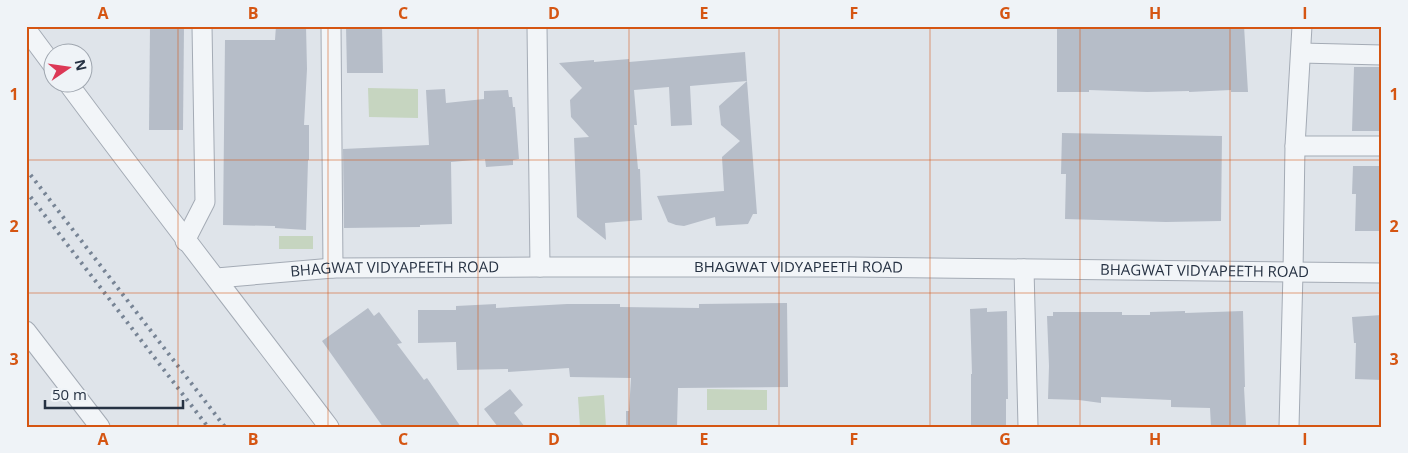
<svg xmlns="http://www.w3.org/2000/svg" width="1408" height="453" font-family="'Open Sans',sans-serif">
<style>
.green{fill:#c6d5c0}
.building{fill:#b6bdc8}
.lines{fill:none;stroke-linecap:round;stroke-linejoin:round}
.minor-casing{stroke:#a4abb5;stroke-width:21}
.minor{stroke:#f2f5f8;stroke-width:19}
.rail{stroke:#778495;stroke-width:4;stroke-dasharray:2.5 5;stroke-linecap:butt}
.grid{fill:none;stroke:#d55512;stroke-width:1;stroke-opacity:0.55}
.labels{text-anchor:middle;stroke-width:5;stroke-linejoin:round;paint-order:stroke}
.street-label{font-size:15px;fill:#263243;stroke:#eff3f7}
.neatline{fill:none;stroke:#d55512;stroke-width:2}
.grid-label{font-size:16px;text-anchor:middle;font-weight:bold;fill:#d55512}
</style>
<rect width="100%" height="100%" fill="#dfe4ea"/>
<g class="green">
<polygon points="368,88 418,89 418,118 369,117"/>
<rect x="279" y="236" width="34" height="13"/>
<polygon points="707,389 767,390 767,410 707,410"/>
<polygon points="604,395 606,427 580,427 578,397"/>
</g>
<g class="building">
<polygon points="150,26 184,26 183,130 149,130"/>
<polygon points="276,26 306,26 307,69 304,125 309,125 309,160 308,160 306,230 275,228 275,226 223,225 225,40 275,40"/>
<polygon points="346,26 382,26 383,73 347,73"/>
<polygon points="1057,26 1244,26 1248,92 1231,92 1231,90 1189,92 1189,91 1147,92 1089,90 1089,92 1057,92"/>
<polygon points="745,52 747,81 690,86 692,125 671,126 669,87 634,90 637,125 634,125 638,169 640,169 642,220 605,223 606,240 577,217 574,138 589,137 571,117 570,100 582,88 559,63 594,60 594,62 629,59 629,62"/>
<polygon points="1354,67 1382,67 1382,131 1352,131"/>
<polygon points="747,81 757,214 753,214 748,224 716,226 715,217 684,226 676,225 668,222 657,196 724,191 722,157 740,141 721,125 719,106"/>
<polygon points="445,89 446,103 484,99 484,91 508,90 509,97 512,97 513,107 515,107 519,159 513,160 513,165 486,167 485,159 451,162 452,224 420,225 420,227 344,228 343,149 429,145 426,90"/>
<polygon points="1062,133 1222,136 1221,221 1166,222 1065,219 1066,174 1061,174"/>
<polygon points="1353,166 1382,166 1382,231 1355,231 1356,194 1352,194"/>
<polygon points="787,303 788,387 678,388 677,427 626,427 626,411 629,411 631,378 570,377 569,368 508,372 508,369 457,370 456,342 418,343 418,310 456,310 456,306 496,304 496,308 567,304 620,304 620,307 699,308 699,304"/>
<polygon points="368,308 374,316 379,312 402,343 397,344 424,380 427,378 461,427 383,427 322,341"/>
<polygon points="987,308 987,312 1007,311 1008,399 1006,399 1006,427 971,427 971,374 972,374 970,309"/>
<polygon points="1185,311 1185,313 1243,311 1245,387 1244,387 1246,425 1211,427 1210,408 1171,407 1171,400 1101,397 1101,403 1079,400 1048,399 1049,366 1047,316 1053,316 1053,312 1122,312 1122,315 1150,315 1150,312"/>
<polygon points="1382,315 1382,380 1355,379 1356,343 1354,343 1352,317"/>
<polygon points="510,389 523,405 514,413 525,427 498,427 484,409"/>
</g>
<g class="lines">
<g class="minor-casing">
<g id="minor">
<polyline points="331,26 333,268"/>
<polyline points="537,26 540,267"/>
<polyline points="26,29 52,64"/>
<polyline points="1301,53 1382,55"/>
<path d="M67,82c86,116 175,230 262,345"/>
<polyline points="1295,146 1382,146"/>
<polyline points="185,241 205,202 202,26"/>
<polyline points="1024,269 1028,426"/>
<path id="s1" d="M217,278l116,-10 207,-1h310l532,6"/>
<polyline points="26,331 100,427"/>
<polyline points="1289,427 1293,272 1295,146 1302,26"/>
</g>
</g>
<use href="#minor" class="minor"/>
<g class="rail">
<polyline points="26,169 225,427"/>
<polyline points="26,191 208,427"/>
</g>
</g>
<path class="grid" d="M178,26v401M328,26v401M478,26v401M629,26v401M779,26v401M930,26v401M1080,26v401M1230,26v401M26,160h1356M26,293h1356"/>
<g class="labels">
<g class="street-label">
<text dy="5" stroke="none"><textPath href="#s1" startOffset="582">BHAGWAT VIDYAPEETH ROAD</textPath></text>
<text dy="5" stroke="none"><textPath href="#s1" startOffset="178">BHAGWAT VIDYAPEETH ROAD</textPath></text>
<text dy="5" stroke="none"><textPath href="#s1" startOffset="988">BHAGWAT VIDYAPEETH ROAD</textPath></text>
</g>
</g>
<rect width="1408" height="453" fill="none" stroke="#eff3f7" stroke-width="55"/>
<g transform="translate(68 68) rotate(77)"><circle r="24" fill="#eff3f7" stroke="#9fa6af"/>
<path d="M0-4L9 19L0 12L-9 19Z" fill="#dc3856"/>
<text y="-8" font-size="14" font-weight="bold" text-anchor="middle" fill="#263243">N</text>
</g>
<path d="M45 400v8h138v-8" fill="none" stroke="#263243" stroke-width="2.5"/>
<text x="52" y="400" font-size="15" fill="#263243" stroke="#eff3f7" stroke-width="4" paint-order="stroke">50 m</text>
<rect x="28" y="28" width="1352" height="398" class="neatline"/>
<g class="grid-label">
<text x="103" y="19">A</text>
<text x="253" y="19">B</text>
<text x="403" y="19">C</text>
<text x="554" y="19">D</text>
<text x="704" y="19">E</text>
<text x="854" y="19">F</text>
<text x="1005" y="19">G</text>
<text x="1155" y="19">H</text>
<text x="1305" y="19">I</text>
<text x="14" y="100">1</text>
<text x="1394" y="100">1</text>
<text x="14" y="232">2</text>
<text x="1394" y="232">2</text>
<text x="14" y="365">3</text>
<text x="1394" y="365">3</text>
<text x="103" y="445">A</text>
<text x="253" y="445">B</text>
<text x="403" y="445">C</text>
<text x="554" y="445">D</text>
<text x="704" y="445">E</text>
<text x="854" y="445">F</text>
<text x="1005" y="445">G</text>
<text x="1155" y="445">H</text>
<text x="1305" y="445">I</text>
</g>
</svg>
